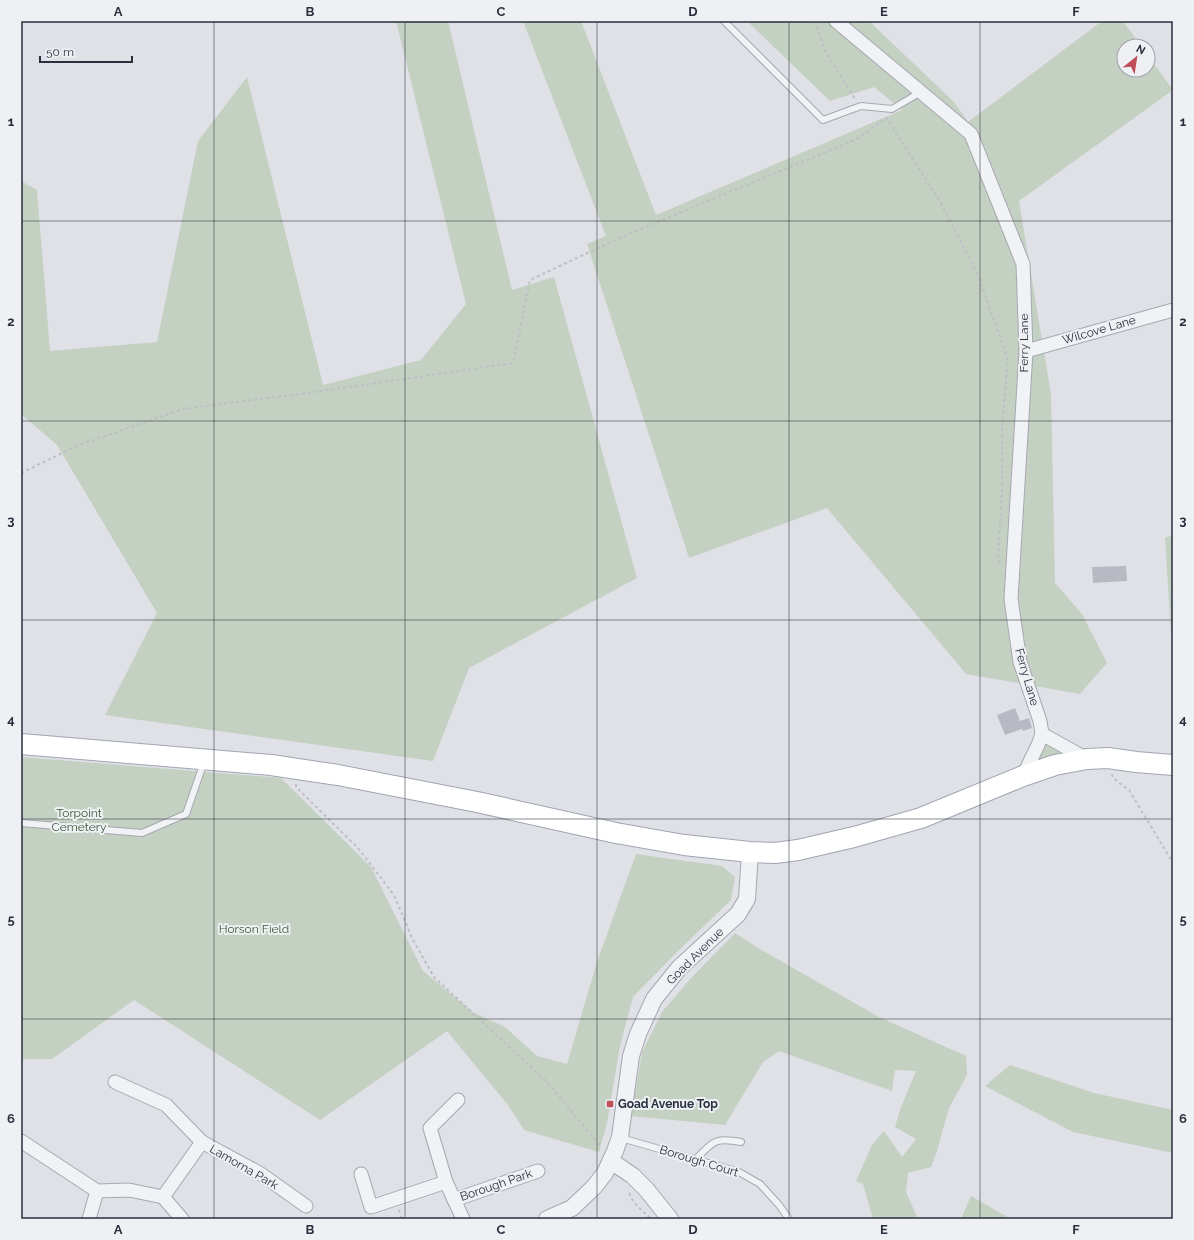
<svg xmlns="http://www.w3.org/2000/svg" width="1194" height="1240" font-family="Raleway,sans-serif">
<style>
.green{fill:#c4d0c1}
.building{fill:#b7bac3}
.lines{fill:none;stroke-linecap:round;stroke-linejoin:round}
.service-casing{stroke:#a5a8b0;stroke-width:8}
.minor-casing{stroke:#a5a8b0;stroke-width:15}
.tertiary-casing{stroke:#a5a8b0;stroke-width:18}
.primary-casing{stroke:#9fa5b1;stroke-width:22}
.path{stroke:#bdbfc5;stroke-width:2;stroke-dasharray:3 3;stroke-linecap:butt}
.service{stroke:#f1f2f5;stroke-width:6}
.minor{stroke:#f1f2f5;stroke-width:13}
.tertiary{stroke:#f1f2f5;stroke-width:16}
.primary{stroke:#fff;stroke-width:20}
.grid{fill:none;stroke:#292f3c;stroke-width:1;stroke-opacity:0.55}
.poi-dot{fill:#c04f5a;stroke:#eef0f4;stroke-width:1.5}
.labels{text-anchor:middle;stroke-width:4;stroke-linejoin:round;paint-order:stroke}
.street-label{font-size:12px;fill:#292f3c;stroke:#eef0f4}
.park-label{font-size:12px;fill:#3c5638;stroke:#eef0f4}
.poi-label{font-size:12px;font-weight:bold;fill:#292f3c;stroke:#eef0f4;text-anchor:start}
.neatline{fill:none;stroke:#292f3c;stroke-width:1.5}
.grid-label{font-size:13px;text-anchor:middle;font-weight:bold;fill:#292f3c}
</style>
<rect width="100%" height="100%" fill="#dfe1e7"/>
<g class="green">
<polygon points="396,21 448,21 512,290 554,277 637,578 469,668 433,761 105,715 157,613 57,445 21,414 21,181 37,190 50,351 157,342 198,141 247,77 323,385 421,360 466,304"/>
<polygon points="523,21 581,21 656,215 902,110 874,87 830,101 747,21 869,21 954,102 968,122 1102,21 1123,21 1141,46 1124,46 1124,70 1148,70 1148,56 1173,90 1019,201 1051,394 1055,583 1082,614 1107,663 1080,694 966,674 827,508 689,558 587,244 606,236"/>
<polygon points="1173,536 1173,633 1171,633 1165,537"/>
<polygon points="1047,741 1068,754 1034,763"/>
<polygon points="21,757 281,778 371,867 423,971 474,1013 505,1027 537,1056 567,1064 597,962 636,854 722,866 735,877 731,900 675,954 633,997 620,1046 607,1123 599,1152 524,1130 508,1105 447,1031 320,1120 134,1000 52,1059 21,1059"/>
<polygon points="735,933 758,948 879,1017 966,1056 967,1075 949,1108 937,1151 931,1167 908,1173 906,1192 918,1219 873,1219 863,1184 856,1181 872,1145 884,1131 902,1157 916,1139 895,1127 901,1107 916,1071 895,1070 892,1091 779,1051 763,1062 725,1125 631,1116 642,1052 662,1012 691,978"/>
<polygon points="1010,1065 1094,1093 1173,1110 1173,1153 1073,1132 985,1086"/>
<polygon points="971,1196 1011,1219 961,1219"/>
</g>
<g class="building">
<polygon points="1126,566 1127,581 1093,583 1092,567"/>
<polygon points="1015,708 1020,721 1029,718 1032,728 1023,731 1022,729 1005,735 997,715"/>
</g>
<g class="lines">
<g class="service-casing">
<g id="service">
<polyline points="724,21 823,120 861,106 892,109 921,92"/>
<polyline points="21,823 142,833 186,814 204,762"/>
<polyline points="621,1138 739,1172 760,1184 779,1205 789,1219"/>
<path d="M696,1159c18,-18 19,-22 45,-17"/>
</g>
</g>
<g class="minor-casing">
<g id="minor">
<polyline points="836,21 971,134 1023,264 1026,351 1011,599 1020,662 1040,721 1042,734 1038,745 1023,776"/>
<polyline points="1026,351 1173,310"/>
<polyline points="1042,734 1087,759"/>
<polyline points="115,1082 166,1105 202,1142 261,1174 306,1206"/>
<polyline points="458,1100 430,1128 446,1182 463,1219"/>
<polyline points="21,1141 97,1191 129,1190 163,1197 182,1219"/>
<polyline points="361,1174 371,1207 446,1182"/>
<polyline points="163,1197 202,1142"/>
<polyline points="454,1200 538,1171"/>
<polyline points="89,1219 97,1191"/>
</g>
</g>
<g class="tertiary-casing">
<g id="tertiary">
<polyline points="611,1161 633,1176 646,1189 670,1219"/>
<polyline points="547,1219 572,1208 594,1187 605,1173 615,1151 620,1137 631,1056 638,1034 654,999 679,968 738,914 747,899 750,852"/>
</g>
</g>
<g class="primary-casing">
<polyline id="primary" points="21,744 271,765 338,775 477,802 616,833 684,845 750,852 775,853 798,850 854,837 921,818 1023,776 1055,765 1087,759 1108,758 1136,762 1173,765"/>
</g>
<g class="path">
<polyline points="815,21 825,50 855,99"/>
<polyline points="886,117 939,200 977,273 1008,360 1002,427 1002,494 998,559 1000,564"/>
<polyline points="21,473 79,445 183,409 315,392 513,363 530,280 617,239 857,139 886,118"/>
<polyline points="1112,774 1113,778 1129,790 1173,863"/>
<polyline points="296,784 296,787 358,848 394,895 412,938 434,977 547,1082 601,1147"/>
<path d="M629,1193c6,13 11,15 21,25"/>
<polyline points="399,1210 402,1219"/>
</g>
<use href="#service" class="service"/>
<use href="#minor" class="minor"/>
<use href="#tertiary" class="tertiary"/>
<use href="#primary" class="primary"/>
</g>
<path class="grid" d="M214,21v1198M405,21v1198M597,21v1198M789,21v1198M980,21v1198M21,221h1152M21,421h1152M21,620h1152M21,819h1152M21,1019h1152"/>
<rect class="poi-dot" x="606" y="1100" width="8" height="8" rx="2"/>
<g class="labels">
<g class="street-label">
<text transform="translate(1099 330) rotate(-16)" y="4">Wilcove Lane</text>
<text transform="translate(1024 343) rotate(-90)" y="4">Ferry Lane</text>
<text transform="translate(1027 677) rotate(74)" y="4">Ferry Lane</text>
<text transform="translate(695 956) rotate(-45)" y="4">Goad Avenue</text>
<text transform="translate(699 1161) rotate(17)" y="4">Borough Court</text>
<text transform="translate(244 1167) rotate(30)" y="4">Lamorna Park</text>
<text transform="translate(496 1185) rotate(-19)" y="4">Borough Park</text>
</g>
<g class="park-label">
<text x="79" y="817">Torpoint<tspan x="79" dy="14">Cemetery</tspan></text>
<text x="254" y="933">Horson Field</text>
</g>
<g class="poi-label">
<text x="618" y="1108">Goad Avenue Top</text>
</g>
</g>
<rect width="1194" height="1240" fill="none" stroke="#eef0f4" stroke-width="44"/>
<g transform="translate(1136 58) rotate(30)"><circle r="19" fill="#eef0f4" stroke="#9fa3aa"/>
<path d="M0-3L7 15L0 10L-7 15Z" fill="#c04f5a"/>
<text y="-6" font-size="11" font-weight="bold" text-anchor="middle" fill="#292f3c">N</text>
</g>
<path d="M40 56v6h92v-6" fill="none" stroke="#292f3c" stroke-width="2"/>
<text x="46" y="56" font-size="12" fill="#292f3c" stroke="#eef0f4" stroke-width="3" paint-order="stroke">50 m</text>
<rect x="22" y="22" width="1150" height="1196" class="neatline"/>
<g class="grid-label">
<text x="118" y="16">A</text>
<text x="310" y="16">B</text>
<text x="501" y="16">C</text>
<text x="693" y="16">D</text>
<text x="884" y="16">E</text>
<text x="1076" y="16">F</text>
<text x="11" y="126">1</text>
<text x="1183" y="126">1</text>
<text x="11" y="326">2</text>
<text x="1183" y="326">2</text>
<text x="11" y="525">3</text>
<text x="1183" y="525">3</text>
<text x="11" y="724">4</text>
<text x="1183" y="724">4</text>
<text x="11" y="924">5</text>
<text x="1183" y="924">5</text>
<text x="11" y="1123">6</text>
<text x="1183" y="1123">6</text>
<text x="118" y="1234">A</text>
<text x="310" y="1234">B</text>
<text x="501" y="1234">C</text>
<text x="693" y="1234">D</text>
<text x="884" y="1234">E</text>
<text x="1076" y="1234">F</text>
</g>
</svg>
